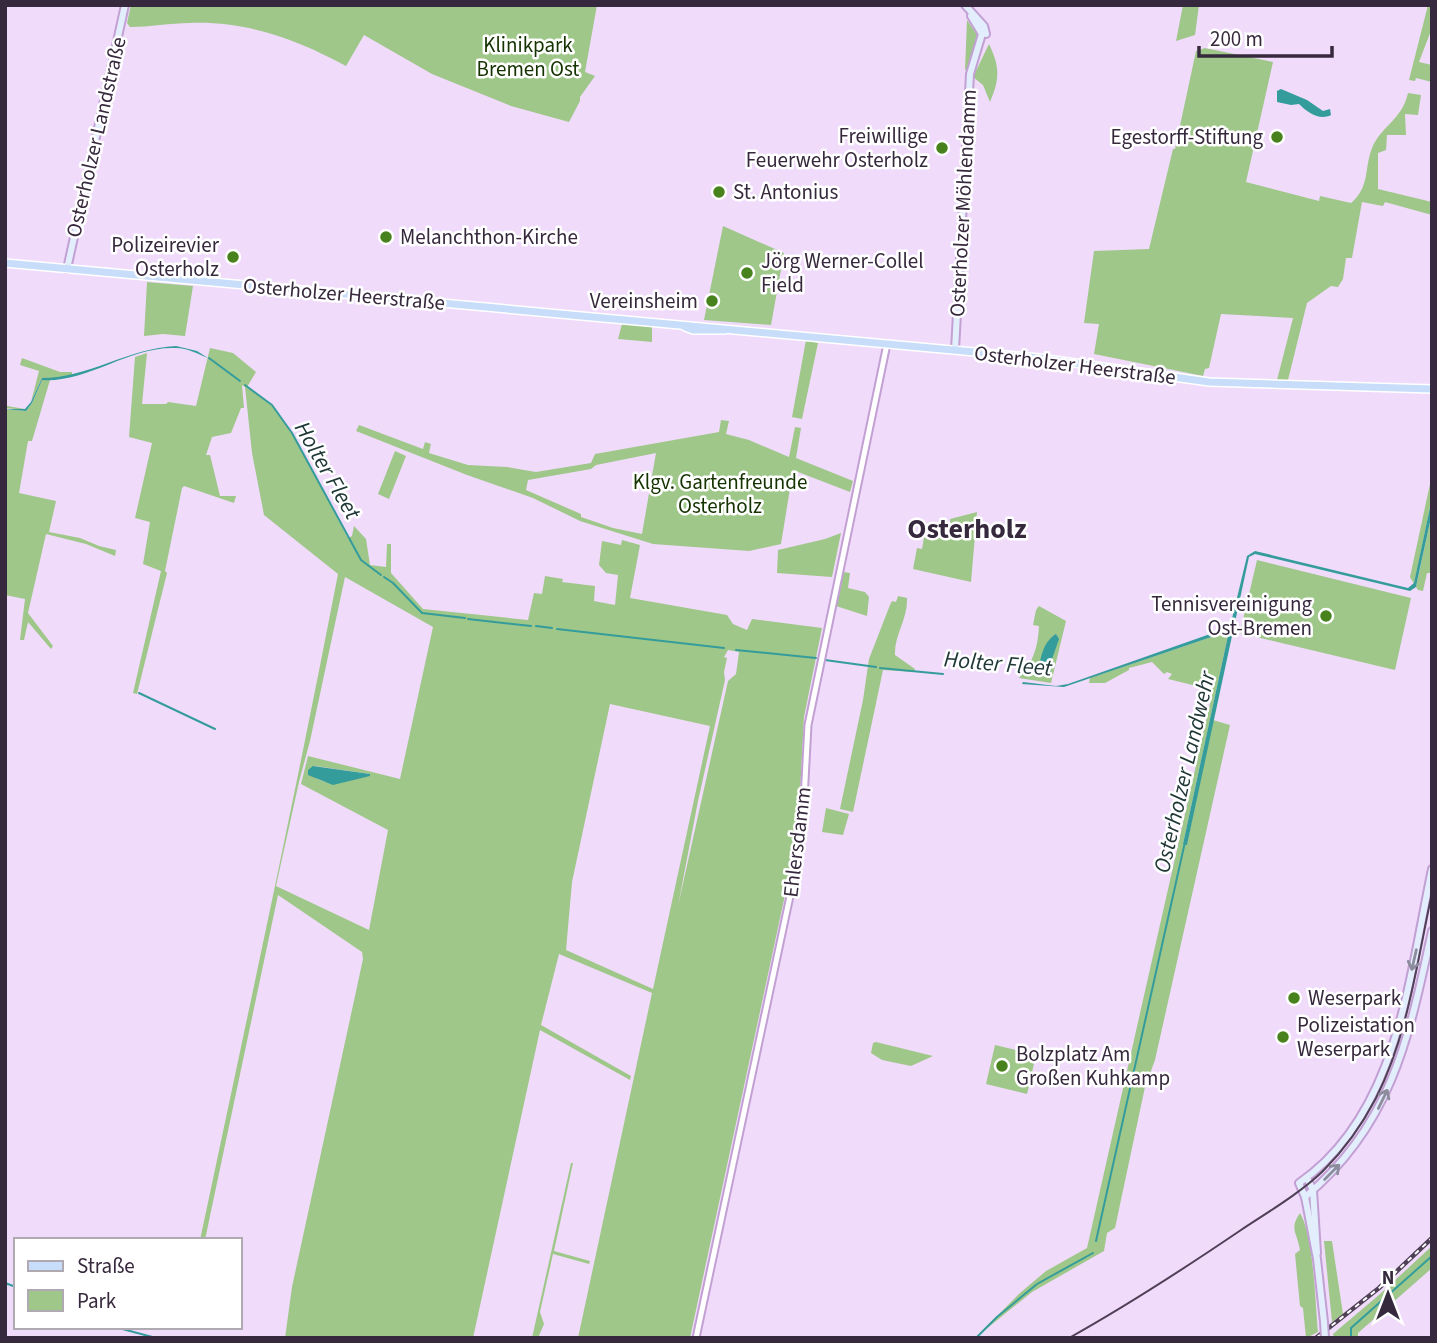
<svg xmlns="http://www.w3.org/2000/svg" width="1437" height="1343" font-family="'Source Sans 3',sans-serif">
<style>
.green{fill:#9fc789;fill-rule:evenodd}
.water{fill:#359c9c}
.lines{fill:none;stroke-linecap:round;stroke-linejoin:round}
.stream{stroke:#359c9c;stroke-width:2}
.tertiary-casing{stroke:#c3a0d3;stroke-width:9}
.secondary-casing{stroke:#c3a0d3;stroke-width:10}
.primary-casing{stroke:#fff;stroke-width:10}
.tertiary{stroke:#fff;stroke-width:5}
.secondary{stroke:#e3eefd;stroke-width:6}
.primary{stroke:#c7ddfa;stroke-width:7}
.tram{stroke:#4f4056;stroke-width:2}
.rail-casing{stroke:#4f4056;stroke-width:4.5}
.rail{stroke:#fff;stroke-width:2;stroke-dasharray:5;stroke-linecap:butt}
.secondary-bridge-casing{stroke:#c3a0d3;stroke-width:10;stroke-linecap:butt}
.secondary-bridge{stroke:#e3eefd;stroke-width:6}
.oneway{stroke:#8d8c9d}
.poi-dot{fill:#48821c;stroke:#fff;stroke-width:2.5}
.labels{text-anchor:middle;stroke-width:5;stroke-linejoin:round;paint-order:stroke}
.park-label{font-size:21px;fill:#153300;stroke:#fff}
.poi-label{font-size:21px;fill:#37293d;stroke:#fff;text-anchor:start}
.street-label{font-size:21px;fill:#37293d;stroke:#fff}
.water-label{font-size:23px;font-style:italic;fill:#203737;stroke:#fff}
.district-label{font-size:28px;font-weight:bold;fill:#37293d;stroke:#fff}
</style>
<rect width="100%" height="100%" fill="#f0dbfb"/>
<g class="green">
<path d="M131,5h466l-12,67 10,4 -15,21v4l-11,21 -58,-16 -79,-32 -68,-39 -18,31c-50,-27 -99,-45 -156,-43 -20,0 -40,4 -60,4l-3,-4z"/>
<polygon points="1183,5 1199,5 1195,35 1176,41"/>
<polygon points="1428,5 1432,5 1432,28 1419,62 1432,65 1432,82 1416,78 1415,81 1409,80"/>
<polygon points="967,20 980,39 968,68 965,70"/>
<path d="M989,44c11,23 11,35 1,58l-7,-17 -10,-8z"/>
<path d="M1205,48l68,14 -27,120 73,19 1,-5 31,7c19,-16 13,-34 21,-55 9,-22 30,-28 36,-55l13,2 -3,20 -13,-1 1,21h-19l-1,15 -8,3v36l54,13v13l-47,-13 -2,4 -21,-4 -10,56h-6l-3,21 -5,8 -7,-1 -24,17 -19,77h-11l16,-62 -72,-4 -12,54 -4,1 -2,7 -109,-22 5,-30 -15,-1 10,-72 55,-2 24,-100h2l21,-98z"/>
<polygon points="723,226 784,253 771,325 704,320"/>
<polygon points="147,282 193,286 185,336 163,334 144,336"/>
<polygon points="622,324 652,326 652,342 618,339"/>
<polygon points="806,340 818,343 802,419 792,417"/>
<path d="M210,348l23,5 23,19 -9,15 25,19 23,32 53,100 4,-2 2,-10 12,13 4,26 16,2 1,-23h4v29l32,36 105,11 6,-27 8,1 3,-18 18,3 -1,3 33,4 -1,15 21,4 3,-30 -12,-2 -7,-8 3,-24 19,4 1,-5 18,5 -10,53 97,17 6,9 14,6 5,-11 70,9 -18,89 -5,96 -8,54 -101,471h-112l74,-345 -93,-39 -18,71 90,51 -1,4 -90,-50 -67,308h-188l7,-51 71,-328 -1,-7 -84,-57 -68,321 -5,24h-5c47,-222 95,-443 138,-666l-74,-59 -12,-62 -7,-66 -3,-2 2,23h-3l-10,25 -19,4 -6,18h4l10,41h16l-2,7 -50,-17 -2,2 -17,83 2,2 -30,121 -4,-1 28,-122 -18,-7 7,-42 -15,-4 17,-75 -23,-6 6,-80 12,-4 -5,51h24l2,-2 28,4zM345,577l88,50 -33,152 -92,-23 -7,28 87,46 -19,100 -93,-44 23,-104 11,-41zM728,650l11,2 -3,22 -8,7 -50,225 20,-105 27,-121 -1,-8 3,-14 -3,-1zM610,704l100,22 -57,263 -87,-39 6,-68zM315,766l55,8v2c-23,0 -43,18 -62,-6z"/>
<polygon points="22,358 60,372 72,372 72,375 62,378 42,378 31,402 25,410 5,408 7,406 25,409 31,402 39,371 20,365"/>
<polygon points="42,380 50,380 32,441 28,441 19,493 56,501 49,532 80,538 99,546 116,550 115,556 86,544 46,534 28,613 53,646 51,649 28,622 24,640 20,640 25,599 5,595 5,409 26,411 32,403"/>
<path d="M721,420l8,1 -3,13 23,6 40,17 6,-30 6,1 -5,30 57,23 -3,11 -57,-22 -12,74 -32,7 -96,-7 -73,-23 -47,-23 -66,-23 -111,-44 3,-6 64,24 2,-7 6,2 -2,9 39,12 39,2 29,5 55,-9 4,-9 124,-22zM656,453l-14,81 -29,-6 -32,-11v-3l-55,-24 2,-10 63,-11 5,-4z"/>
<polygon points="395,451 406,456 389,499 378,494"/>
<polygon points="1430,484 1432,484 1432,498 1414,584 1410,577"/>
<polygon points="977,512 971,582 913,569 917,548 922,549 924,537 951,534 950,519"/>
<polygon points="1432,513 1432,573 1427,573 1423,591 1418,590 1416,587"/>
<polygon points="841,533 832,577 777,573 778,550 825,539"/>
<polygon points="1257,560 1411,598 1395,670 1240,633"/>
<polygon points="843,572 850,573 848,588 865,592 869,597 867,616 836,606"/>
<path d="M898,596l9,2c1,21 -13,37 -12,57l20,14 -1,3 -31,-2 -30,142 -13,-3 23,-109 6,-41 21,-54 2,-4 4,1z"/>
<path d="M1039,606l27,15 -15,62 -32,-5c14,-15 19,-31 20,-52l-6,-1 3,-15z"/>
<polygon points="1229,631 1183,844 1187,844 1213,720 1230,725 1155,1060 1145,1087 1115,1228 1107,1233 1104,1251 1032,1292 975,1338 1020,1293 1046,1271 1087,1248 1213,690 1168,679 1172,674 1167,672 1164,674 1152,662 1129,668 1129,670 1105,683 1089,683 1090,678"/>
<polygon points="826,808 849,814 843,835 822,832"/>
<polygon points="876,1042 933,1056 911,1066 882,1060 871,1053 873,1043"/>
<polygon points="995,1045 1036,1055 1027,1094 986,1084"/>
<polygon points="571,1163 573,1163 554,1251 590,1261 589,1264 553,1254 540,1312 544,1324 538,1338 532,1338"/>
<path d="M1300,1213c14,24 15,89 18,119l-12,6 -3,-30 -3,-2 -5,-52 5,-4c-3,-18 -11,-21 0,-37z"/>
<polygon points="1324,1241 1332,1241 1343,1314 1332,1322"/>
<polygon points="1432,1246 1432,1268 1358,1333 1358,1338 1334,1338 1333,1334 1380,1294"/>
</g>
<g class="water">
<path d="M1281,89l26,11 16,11 7,-2 1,6c-12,6 -24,-3 -32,-11l-8,1 -14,-3v-11z"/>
<path d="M176,346l21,5 11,7c-10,-4 -21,-10 -32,-10 -47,-2 -88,35 -134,32l-10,23 -6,8 -21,-2h20l6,-7 11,-24c46,0 87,-30 134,-32z"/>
<polygon points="1432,498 1432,513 1418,577 1416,587 1410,591 1255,554 1249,557 1187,845 1183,844 1229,631 1064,687 1022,684 1023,682 1056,686 1068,684 1230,627 1247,556 1255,551 1408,588 1414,583"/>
<path d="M1056,634l3,5 -8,23v12l-9,1 -4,-4c3,-14 5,-29 18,-37z"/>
<polygon points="313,766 370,774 370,776 333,785 308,775 308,770"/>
</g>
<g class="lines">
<g class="stream">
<polyline points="209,358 240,381"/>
<polyline points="245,385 272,405 292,433 361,560 381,575"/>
<polyline points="384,577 393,583 422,613 465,618"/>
<polyline points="468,619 531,626"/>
<polyline points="536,626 552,628"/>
<polyline points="557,629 724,648"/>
<polyline points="736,650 816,658"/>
<polyline points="825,660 876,667"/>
<polyline points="880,668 943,674"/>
<polyline points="139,693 215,729"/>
<polyline points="1096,1241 1185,842"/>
<polyline points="5,1283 16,1287"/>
<polyline points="115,1327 156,1338"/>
<polyline points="976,1338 997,1317 1037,1284 1093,1253"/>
<polyline points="1351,1338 1351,1328 1432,1256"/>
</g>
<g class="tertiary-casing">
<polyline id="tertiary" points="696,1338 793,882 803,818 808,725 887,344"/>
</g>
<g class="secondary-casing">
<g id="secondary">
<polyline points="965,5 984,26 986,34"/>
<polyline points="971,16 982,34"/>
<polyline points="67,269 125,5"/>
<polyline points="955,350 970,74 982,34"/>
<polyline points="1307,1178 1313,1190 1317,1253"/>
<path d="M1305,1197c87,-72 104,-160 127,-266"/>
<path d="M1324,1322l-7,-63 -12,-62 -6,-14c99,-68 110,-206 133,-314"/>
</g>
</g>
<g class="primary-casing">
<g id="primary">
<polyline points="5,263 1040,358 1209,382 1432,389"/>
<polyline points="685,327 693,330 725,330"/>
</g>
</g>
<use href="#tertiary" class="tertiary"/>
<use href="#secondary" class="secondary"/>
<use href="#primary" class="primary"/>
<path class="tram" d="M1069,1338c59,-33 116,-70 172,-108 27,-18 58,-36 82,-59 21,-21 39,-46 53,-73 32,-63 41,-136 56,-205"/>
<g class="rail-casing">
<polyline id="rail" points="1316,1338 1379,1288 1432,1238"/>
</g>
<use href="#rail" class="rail"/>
<g class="secondary-bridge-casing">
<polyline id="secondary-bridge" points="1324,1322 1325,1338"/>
</g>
<use href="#secondary-bridge" class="secondary-bridge"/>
</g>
<defs><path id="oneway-shaft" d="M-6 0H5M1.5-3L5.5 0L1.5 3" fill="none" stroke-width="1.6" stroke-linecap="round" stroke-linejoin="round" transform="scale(1.75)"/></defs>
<g class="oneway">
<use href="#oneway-shaft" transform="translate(1414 960) rotate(103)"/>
<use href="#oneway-shaft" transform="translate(1383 1099) rotate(-64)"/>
<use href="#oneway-shaft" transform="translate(1332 1172) rotate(-45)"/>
</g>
<g class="poi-dot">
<circle cx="1277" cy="137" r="7"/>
<circle cx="942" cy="148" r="7"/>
<circle cx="719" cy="192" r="7"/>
<circle cx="386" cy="237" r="7"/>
<circle cx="233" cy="257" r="7"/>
<circle cx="747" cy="273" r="7"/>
<circle cx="712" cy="301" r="7"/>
<circle cx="1326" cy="616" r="7"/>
<circle cx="1294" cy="998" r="7"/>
<circle cx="1283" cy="1037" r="7"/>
<circle cx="1002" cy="1066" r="7"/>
</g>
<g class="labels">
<g class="park-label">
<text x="528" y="52">Klinikpark<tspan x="528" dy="24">Bremen Ost</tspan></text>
<text x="720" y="489">Klgv. Gartenfreunde<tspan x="720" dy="24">Osterholz</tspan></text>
</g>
<g class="poi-label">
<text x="928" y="143" text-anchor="end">Freiwillige<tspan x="928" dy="24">Feuerwehr Osterholz</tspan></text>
<text x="1263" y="144" text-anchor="end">Egestorff-Stiftung</text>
<text x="733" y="199">St. Antonius</text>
<text x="400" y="244">Melanchthon-Kirche</text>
<text x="219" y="252" text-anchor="end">Polizeirevier<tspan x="219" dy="24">Osterholz</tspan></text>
<text x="761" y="268">Jörg Werner-Collel<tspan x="761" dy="24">Field</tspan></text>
<text x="698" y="308" text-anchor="end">Vereinsheim</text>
<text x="1312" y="611" text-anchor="end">Tennisvereinigung<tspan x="1312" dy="24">Ost-Bremen</tspan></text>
<text x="1308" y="1005">Weserpark</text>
<text x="1297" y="1032">Polizeistation<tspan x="1297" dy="24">Weserpark</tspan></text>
<text x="1016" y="1061">Bolzplatz Am<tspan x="1016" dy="24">Großen Kuhkamp</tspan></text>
</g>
<g class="street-label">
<text transform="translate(96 137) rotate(-77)" y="7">Osterholzer Landstraße</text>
<text transform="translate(963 203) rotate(-87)" y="7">Osterholzer Möhlendamm</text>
<text transform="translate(344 294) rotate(5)" y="7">Osterholzer Heerstraße</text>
<text transform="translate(1075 365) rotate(7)" y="7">Osterholzer Heerstraße</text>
<text transform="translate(797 842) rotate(-83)" y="7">Ehlersdamm</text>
</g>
<g class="water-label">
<text transform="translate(328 470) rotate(60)" y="8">Holter Fleet</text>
<text transform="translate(998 663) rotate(5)" y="8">Holter Fleet</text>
<text transform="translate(1184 772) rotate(-77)" y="8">Osterholzer Landwehr</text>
</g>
<g class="district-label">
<text x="967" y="538">Osterholz</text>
</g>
</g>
<rect width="1437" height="1343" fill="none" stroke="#37293d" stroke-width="14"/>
<rect x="14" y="1238" width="228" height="91" fill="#ffffff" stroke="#afa9b1" stroke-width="2"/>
<rect x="28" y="1261" width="35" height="10" fill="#c7ddfa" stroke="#afa9b1" stroke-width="2"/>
<text x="77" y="1273" font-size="21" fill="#37293d">Straße</text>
<rect x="28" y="1290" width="35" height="21" fill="#9fc789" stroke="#afa9b1" stroke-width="2"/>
<text x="77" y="1308" font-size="21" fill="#37293d">Park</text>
<g transform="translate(1388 1294)" stroke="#ffffff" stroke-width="5" paint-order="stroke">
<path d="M0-5L12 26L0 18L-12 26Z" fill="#37293d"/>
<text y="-10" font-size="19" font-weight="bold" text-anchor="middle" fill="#37293d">N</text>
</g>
<path d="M1199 46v10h133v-10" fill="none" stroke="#37293d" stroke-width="3.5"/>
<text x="1210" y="46" font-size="21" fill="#37293d" stroke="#ffffff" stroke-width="5" paint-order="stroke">200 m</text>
</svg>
